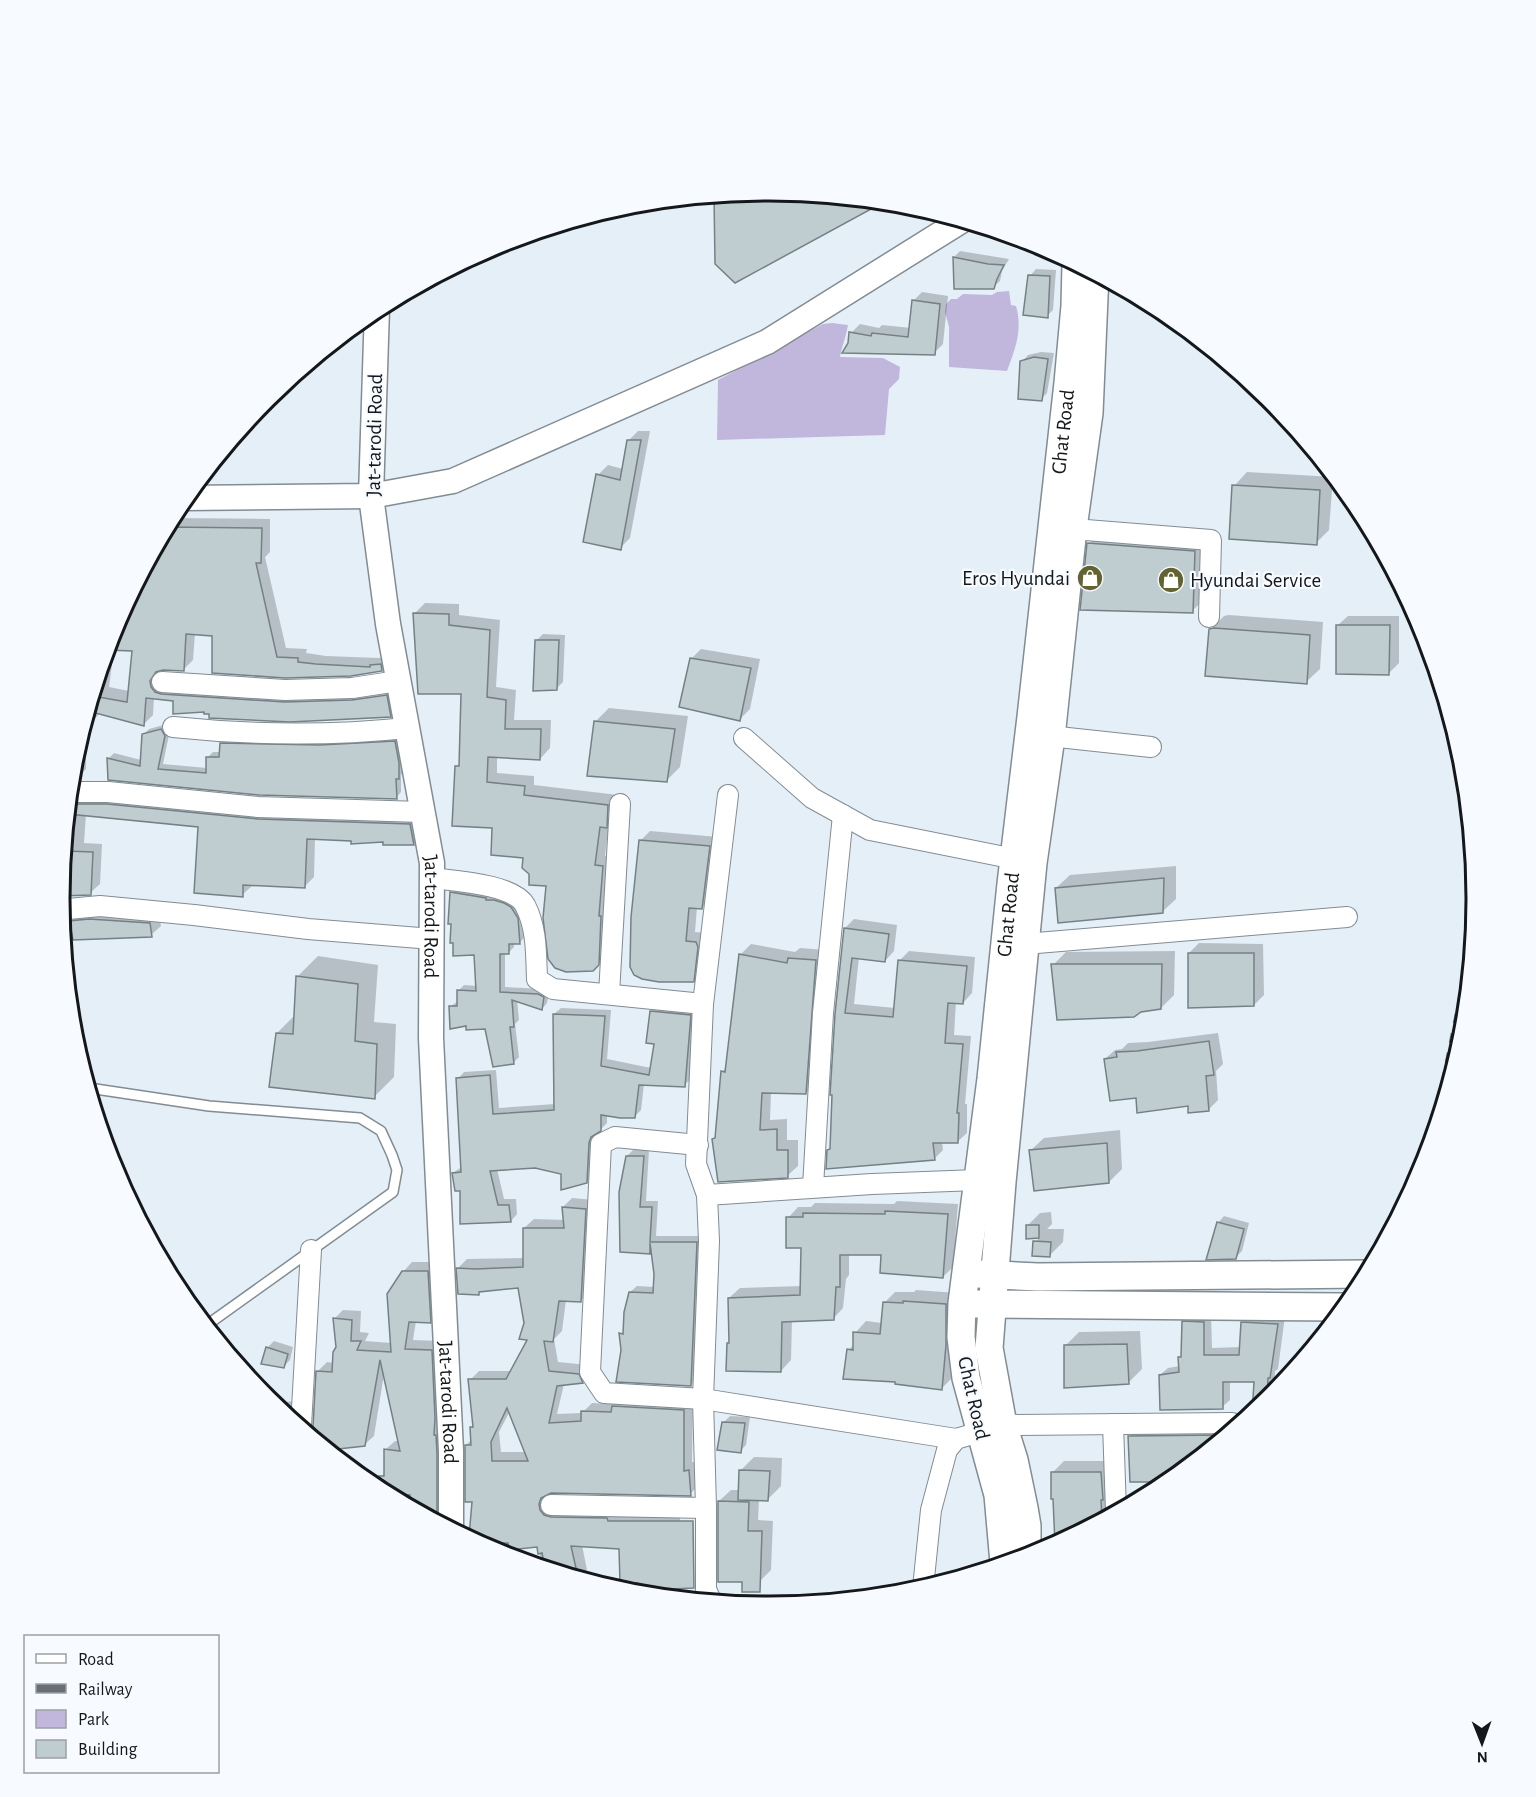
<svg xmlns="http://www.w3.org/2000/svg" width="1536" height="1797" font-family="'Alegreya Sans',sans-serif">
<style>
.green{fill:#c1b7dd}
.shadow{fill:#0003;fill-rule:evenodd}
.building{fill:#bfcdd0;stroke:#748184;stroke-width:1.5;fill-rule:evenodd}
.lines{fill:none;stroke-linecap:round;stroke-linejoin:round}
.service-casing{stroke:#828c93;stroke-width:12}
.minor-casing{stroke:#828c93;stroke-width:22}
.tertiary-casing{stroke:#828c93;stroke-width:27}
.secondary-casing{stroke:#828c93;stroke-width:30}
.service{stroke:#fff;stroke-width:9}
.minor{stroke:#fff;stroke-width:20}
.tertiary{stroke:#fff;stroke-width:24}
.secondary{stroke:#fff;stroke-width:27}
.rail{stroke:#686e73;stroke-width:4.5;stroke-dasharray:10 10;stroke-linecap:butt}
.labels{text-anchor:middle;stroke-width:4.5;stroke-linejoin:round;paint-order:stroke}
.street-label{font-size:21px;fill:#15181b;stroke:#f7fbff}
.poi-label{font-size:21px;fill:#15181b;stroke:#f7fbff;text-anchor:end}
.rim{fill:none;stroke:#15181b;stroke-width:3}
</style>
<rect width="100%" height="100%" fill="#e5eff8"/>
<g class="green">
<path d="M1009,291l2,14 5,1c7,24 -1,43 -9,65l-58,-4v-40l-4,-15 1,-8 5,-5h6l6,-5 29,1 5,-3z"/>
<path d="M832,323l16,2c-2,12 -6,21 -8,32l43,1 17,9 -1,12 -10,10 -4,46 -168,5 1,-60 105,-56z"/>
</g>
<g class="shadow">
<polygon points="960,251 1009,259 1002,271 1000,281 993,287 954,257"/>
<polygon points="1036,269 1056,270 1053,310 1047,316 1030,276"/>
<polygon points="922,292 948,296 943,344 934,353 850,344 851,333 860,324 879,328 882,325 911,328 913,301"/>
<polygon points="1041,352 1054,353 1047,393 1041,399 1022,362 1028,355"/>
<polygon points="638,431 650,431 630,538 620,548 598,475 608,465 623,469 628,441"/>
<polygon points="1247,472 1333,477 1329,530 1316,543 1234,486"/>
<path d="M172,518l98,1v33l-5,5 21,91 21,1 -1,4 20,3 53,2 11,-2 1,4 -9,10 -97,6 -71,-42 -19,-1 -2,27 -10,10 -24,-1 2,9 235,8 3,21 -9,9 -180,-4 -35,-12 -21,-3 -1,18 -9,9 -44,-11 -14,16h-3l31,-102zM114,649l20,1 -5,41 -20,-4z"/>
<polygon points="1102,530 1207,538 1206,598 1192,611 1089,544"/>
<polygon points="425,603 459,604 459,615 500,620 496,687 516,690 514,720 551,720 550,748 540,759 497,756 497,773 534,776 534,785 618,795 609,823 605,856 613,856 608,953 593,969 548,885 530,874 525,857 493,826 456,767 461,762 463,693 415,613"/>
<polygon points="1229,615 1323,622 1320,669 1306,682 1210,630 1224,616"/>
<polygon points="1348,616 1399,616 1399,663 1389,673 1338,625"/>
<polygon points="543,634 565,635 563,682 557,688 537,640"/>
<polygon points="701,649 760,659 750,709 740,719 691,659"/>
<polygon points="609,708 688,716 680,767 666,781 596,721"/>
<polygon points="167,724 170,730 163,764 207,768 208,757 213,752 221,752 221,744 227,738 400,736 404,772 401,775 401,792 396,798 110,779 109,758 114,753 141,760 143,735 149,729"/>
<polygon points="75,756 86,757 86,769 76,779 72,779"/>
<polygon points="71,790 419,815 423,835 414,844 384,841 315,838 314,877 305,886 252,884 252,886 242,895 200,826 86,814 84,843 102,844 100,884 90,893 60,894"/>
<polygon points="650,831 718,837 711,898 702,908 697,907 695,932 706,933 702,971 693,981 641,840"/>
<polygon points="1176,866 1176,899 1162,912 1056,888 1070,875"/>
<polygon points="457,887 500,895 523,912 525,937 520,942 514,943 514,947 509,952 505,952 505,987 544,989 549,992 547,1003 542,1009 517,1000 519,1020 515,1024 519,1057 514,1062 487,1027 468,1025 450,1007 458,1001 458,991 464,985 478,986 476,953 452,893"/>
<polygon points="80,912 159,914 161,926 151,935 71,921"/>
<polygon points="854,919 897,925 894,951 885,961 859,957 854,1004 895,1008 900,960 909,951 975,957 972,993 963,1003 956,1002 954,1035 971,1036 965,1104 967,1104 967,1133 957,1142 942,1141 943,1150 934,1159 829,1150 832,1147 845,928"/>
<polygon points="1199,943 1263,944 1264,995 1254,1005 1189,953"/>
<polygon points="751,944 795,952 800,948 826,950 816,1082 806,1093 771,1092 770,1120 787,1119 787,1140 798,1140 798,1166 787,1176 714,1139 716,1136 722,1072 727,1067 740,955"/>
<polygon points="1175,951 1174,995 1161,1008 1053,965 1066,952"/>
<polygon points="318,956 378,965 374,1022 396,1024 394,1077 374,1097 277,1033 295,1015 298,976"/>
<polygon points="658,1005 696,1009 691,1079 684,1085 644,1084 641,1110 635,1116 607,1114 607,1123 595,1135 593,1175 586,1182 562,1172 535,1166 497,1169 504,1199 516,1199 517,1214 511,1221 462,1189 453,1173 463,1166 458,1079 464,1072 496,1070 499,1108 555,1104 554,1014 561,1008 611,1010 607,1059 651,1068 656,1043 652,1011"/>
<polygon points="1218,1033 1223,1064 1216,1071 1218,1100 1208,1110 1137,1096 1105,1059 1115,1050 1122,1049 1128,1043 1148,1042"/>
<polygon points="1120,1130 1122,1169 1109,1182 1030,1151 1044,1138"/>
<polygon points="633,1150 649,1150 646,1201 658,1201 656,1236 703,1236 697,1378 691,1385 622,1350 621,1334 625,1330 630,1292 637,1286 655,1287 652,1249 649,1252 627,1156"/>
<path d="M572,1198l22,2 -4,91 -9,9h-15l-4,31 -8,8 4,23 30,3 3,8 -9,9 -18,2 -7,30 25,-1 10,-10 24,1 7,-7 70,4 -1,61h6l1,23 -9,9 -139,-3 -3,3 1,7 131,12v85l-54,-6 -4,-44 -40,-3 5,25 -3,3 1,6 -43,-13 -4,-21 -25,3v10l-16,-6 -32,-17 1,-5 5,-5 3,-24 -8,-56 6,-6 -1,-12 3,-2 -4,-45 9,-9h33l17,-32 -9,-53 -38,4 -4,3 -20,-25 9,-9 57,-1v-30l10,-9 31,1 -2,-13zM510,1411l16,41h-25l-2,-20z"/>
<polygon points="897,1201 958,1204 953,1267 943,1277 883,1254 849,1254 849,1275 846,1279 843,1308 833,1319 792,1320 791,1360 781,1371 728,1343 731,1341 729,1298 740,1288 802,1286 803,1246 788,1218 798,1207 811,1207 815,1203 894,1204"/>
<polygon points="1051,1212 1052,1224 1047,1229 1064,1229 1063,1242 1050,1255 1035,1242 1040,1237 1028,1237 1027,1226 1040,1213"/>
<polygon points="1224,1216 1249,1223 1242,1251 1235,1258 1218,1223"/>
<polygon points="412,1262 437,1262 439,1312 430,1321 416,1321 413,1340 440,1341 446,1525 380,1490 381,1477 385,1472 385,1450 395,1441 399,1441 384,1374 374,1436 364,1445 338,1447 337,1456 309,1434 314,1429 318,1371 327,1362 334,1363 337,1347 334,1319 343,1310 361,1311 360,1332 369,1333 365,1341 392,1343 403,1272"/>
<polygon points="916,1290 957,1293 953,1377 942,1388 848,1350 855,1344 855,1333 866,1321 882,1323 884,1303 895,1292 914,1292"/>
<polygon points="1192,1314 1211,1314 1212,1348 1241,1347 1242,1323 1250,1315 1285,1316 1278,1369 1275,1371 1274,1393 1255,1410 1256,1380 1230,1381 1230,1400 1222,1407 1160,1375 1168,1368 1180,1366 1180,1358 1183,1355 1184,1322"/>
<polygon points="1140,1331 1142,1369 1129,1382 1065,1346 1079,1332"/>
<polygon points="274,1341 293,1347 290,1360 284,1366 263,1363 268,1347"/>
<polygon points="296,1401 293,1420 273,1403"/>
<polygon points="730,1416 750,1417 746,1445 740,1451 724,1422"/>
<polygon points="1143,1423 1231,1430 1170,1480 1130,1437"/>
<polygon points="754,1457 782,1458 781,1486 767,1500 759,1499 758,1520 773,1521 771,1570 760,1581 719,1501 731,1490 740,1490 741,1470"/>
<polygon points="1064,1461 1112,1461 1112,1514 1048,1547 1048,1544 1056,1536 1052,1473"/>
</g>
<g class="building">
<polygon points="768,190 884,202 735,283 715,264 714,196"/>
<polygon points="953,257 988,264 1004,265 997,279 994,289 954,289"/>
<polygon points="1028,275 1050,276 1048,318 1023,315"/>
<polygon points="912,300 940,304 935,355 842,353 848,343 849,332 871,336 872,333 908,337"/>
<polygon points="1034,357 1048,359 1042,401 1018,399 1020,361"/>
<polygon points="627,440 641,440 621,550 583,542 596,474 620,480"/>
<polygon points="1232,485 1320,490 1317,545 1229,539"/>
<polygon points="168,527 262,528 261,563 256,563 277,657 298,658 298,662 316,664 370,667 370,665 381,664 382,671 351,676 285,678 212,673 212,636 186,634 184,671 163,670 156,672 150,681 151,687 155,692 161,694 285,702 352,700 387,695 391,717 290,722 209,718 209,714 204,714 204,712 173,714 173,701 146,698 144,726 88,711 93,696 127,702 132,651 107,650 114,627"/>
<polygon points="1087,543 1195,551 1193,613 1080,610"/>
<polygon points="413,613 449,614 449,625 490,630 487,697 506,700 505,729 541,729 540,760 488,757 487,782 525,786 524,795 608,805 607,828 600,827 595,865 603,866 599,916 601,916 599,965 593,971 566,972 555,968 548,959 543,918 546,886 529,885 529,874 522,868 523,858 491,855 492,828 452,826 455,766 459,766 461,694 418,694"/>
<polygon points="1336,625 1390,625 1389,675 1336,674"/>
<polygon points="1214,628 1310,635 1307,684 1205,676 1209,629"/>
<polygon points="535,640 559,640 557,690 533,691"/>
<polygon points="690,658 751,668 740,721 679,707"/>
<polygon points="594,721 675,729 667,782 587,776"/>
<polygon points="161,729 165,736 158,769 206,773 206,757 219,757 220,743 320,745 395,741 399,763 399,779 396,779 397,799 259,795 108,780 107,758 140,766 142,734"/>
<polygon points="69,804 107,804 258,819 410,824 414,845 383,845 383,842 351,844 351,841 307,839 305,888 243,885 243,897 194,893 198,827 68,814"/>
<polygon points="639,840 710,846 702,909 689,908 686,941 696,942 698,947 694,982 659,982 642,979 634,975 630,967 631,917"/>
<polygon points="65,851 93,852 91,895 60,896"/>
<polygon points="1164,878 1163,913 1058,923 1055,888"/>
<polygon points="450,892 486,898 486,900 494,900 504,903 511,907 518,918 520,944 509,944 509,954 500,954 500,992 538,994 544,997 542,1010 512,1000 514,1027 510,1027 514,1064 493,1067 485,1029 466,1030 466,1026 450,1029 449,1006 457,1006 457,990 476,991 474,955 453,956 453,943 450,943 451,924 448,924"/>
<polygon points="89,919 150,923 152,937 73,940 69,921"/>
<polygon points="844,928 889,934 885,962 852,958 845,1013 893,1017 898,960 967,966 963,1004 948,1003 945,1043 963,1044 957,1113 959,1113 958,1143 933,1143 935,1160 826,1169 827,1150 830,1149 832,1095 830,1095 835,1014"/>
<polygon points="1188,953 1254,953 1254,1006 1188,1008"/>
<polygon points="739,954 787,963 788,958 816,960 806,1094 762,1093 760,1130 777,1129 777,1150 788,1150 788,1178 718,1182 712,1139 715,1138 721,1071 725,1072"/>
<polygon points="1051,964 1162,964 1161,1009 1141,1012 1134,1017 1057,1020"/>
<polygon points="296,976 358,984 355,1041 377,1044 375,1099 269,1087 276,1033 293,1034"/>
<polygon points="650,1011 691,1015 685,1087 639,1085 635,1118 620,1118 601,1115 601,1131 591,1137 589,1143 587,1183 561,1190 561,1174 535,1168 490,1171 498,1205 509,1205 511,1222 460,1224 460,1191 455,1191 452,1173 461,1172 456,1078 490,1075 493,1114 554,1110 553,1014 605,1016 601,1066 649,1075 654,1044 646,1043"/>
<polygon points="1209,1041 1214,1075 1206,1076 1209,1111 1188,1113 1188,1106 1137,1113 1136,1098 1110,1101 1104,1059 1117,1057 1116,1052 1137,1051"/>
<polygon points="1107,1143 1109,1183 1034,1191 1029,1150"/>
<polygon points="626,1156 644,1156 640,1207 652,1207 650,1242 697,1242 691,1386 616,1382 621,1350 619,1333 623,1334 624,1312 629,1292 653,1293 654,1274 650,1243 650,1254 620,1252 619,1192"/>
<path d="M562,1207l24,2 -5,93 -22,-1 -6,41 -9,-1 5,30 30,3 4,9 -26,3 -8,37 32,-2v-10l30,1 1,-6 72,4v61l5,-1 2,26 -140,-3 -10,5 -2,6 1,6 4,5 7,2 56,1 1,3h85l1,67 -22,1v8l-34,-3v-11h-18l-1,-34 -48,-3 7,31 -33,-10 -3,-14 -4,1 -1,-7 -28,3 -1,-7h-19v-2l-15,-1 -5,-3 3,-35h-7v-57h6l-1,-18h3l-5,-48h38l21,-39 -8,-1 5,-16 -6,-35 -39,4v3l-21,-1 -2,-26 20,1 47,-2v-39h41zM507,1408l21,53h-36l-1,-19z"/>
<polygon points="885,1211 948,1214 943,1278 880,1273 881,1255 840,1255 840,1287 836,1287 834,1320 782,1322 781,1372 726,1371 727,1343 729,1343 728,1298 800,1295 801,1248 786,1248 786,1217 803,1217 803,1213 885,1214"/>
<polygon points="1217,1222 1244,1229 1236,1259 1206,1260"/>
<polygon points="1026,1225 1039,1225 1039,1238 1026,1239"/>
<polygon points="1033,1241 1051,1242 1050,1257 1032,1256"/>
<polygon points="402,1271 428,1271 431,1323 409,1322 405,1349 432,1350 435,1418 434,1435 436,1435 437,1454 437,1520 408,1505 410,1495 386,1493 378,1489 379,1476 384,1476 384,1449 400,1451 380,1360 365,1446 329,1450 310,1434 313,1427 316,1371 332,1372 333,1352 336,1347 333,1318 352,1320 351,1341 361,1341 357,1350 391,1352 387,1294"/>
<polygon points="903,1301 946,1304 946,1345 942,1390 895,1384 895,1382 843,1379 847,1349 853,1350 853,1332 880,1334 883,1302 903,1303"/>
<polygon points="1182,1321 1204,1322 1204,1355 1239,1355 1241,1322 1278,1324 1270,1378 1268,1378 1267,1401 1252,1413 1254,1382 1223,1382 1223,1409 1160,1410 1159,1375 1179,1372 1178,1357 1181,1357"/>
<polygon points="1127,1344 1129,1384 1064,1388 1064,1345"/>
<polygon points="266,1347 288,1354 284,1368 261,1364"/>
<polygon points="722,1422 745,1423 741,1453 717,1450"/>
<polygon points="1225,1435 1168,1482 1130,1482 1128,1436"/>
<polygon points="739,1470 770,1471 768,1501 738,1500"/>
<polygon points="1051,1472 1101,1472 1103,1500 1101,1500 1102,1519 1055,1544 1053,1499 1051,1499"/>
<polygon points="718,1501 749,1502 748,1531 762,1531 760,1592 742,1592 742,1582 718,1582"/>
</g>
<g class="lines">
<g class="service-casing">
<polyline id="service" points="89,1088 209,1106 360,1118 381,1131 392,1155 397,1170 393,1192 207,1325"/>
</g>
<g class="minor-casing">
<g id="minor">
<polyline points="1061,528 1211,540 1209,617"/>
<polyline points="162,682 285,690 352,688 398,681"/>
<path d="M173,727c77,8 157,9 234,1"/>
<polyline points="1040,735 1151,747"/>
<polyline points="744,738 812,798 870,830 1025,861"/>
<polyline points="71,792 108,792 258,807 422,812"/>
<path d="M432,878c22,3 81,6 93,27 12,23 11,49 12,74l16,10 150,15"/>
<polyline points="61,908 68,909 100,906 194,915 308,929 432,939"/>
<polyline points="1025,944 1347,917"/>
<polyline points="609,994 620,804"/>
<polyline points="698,1145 615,1137 601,1144 590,1372 604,1393 703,1399 956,1439"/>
<polyline points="813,1187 823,1013 843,815"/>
<polyline points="707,1195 872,1184 977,1180"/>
<polyline points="1113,1424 1116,1511"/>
<polyline points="301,1426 311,1250"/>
<polyline points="551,1505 706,1508"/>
<polyline points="923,1588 931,1510 947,1450 956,1439 1003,1425 1232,1423 1237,1425"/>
<polyline points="711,1601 706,1589 706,1508 703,1399 709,1241 707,1195 696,1164 703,1004 728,795"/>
</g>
</g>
<g class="tertiary-casing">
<g id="tertiary">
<path id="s1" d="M377,308l-6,188 17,128 44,239 -1,175 20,413v77"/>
<polyline points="185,498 371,496 453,481 767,342 961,221"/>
</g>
</g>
<g class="secondary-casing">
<g id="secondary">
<polyline points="978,1274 1038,1277 1366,1274"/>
<polyline points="975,1304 1344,1307"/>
<polyline points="1027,1556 1027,1526 1024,1508 1014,1460 1003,1425 989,1348 1002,1182 1033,863 1051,737 1073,528 1089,413 1095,274"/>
<path id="s2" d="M1004,1563l-6,-68 -32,-117 -5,-41 1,-34 29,-224 20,-195 20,-167 37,-334 7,-77 1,-42"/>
</g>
</g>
<use href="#service" class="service"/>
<use href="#minor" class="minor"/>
<use href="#tertiary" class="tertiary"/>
<use href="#secondary" class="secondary"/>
<polyline class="rail" points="1431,1141 1471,945"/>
</g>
<defs>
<g id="shop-disc" transform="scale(1.35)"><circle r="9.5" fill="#626330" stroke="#f7fbff"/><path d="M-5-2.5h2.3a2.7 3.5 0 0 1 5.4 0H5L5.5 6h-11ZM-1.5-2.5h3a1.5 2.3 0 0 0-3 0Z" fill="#fff"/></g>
</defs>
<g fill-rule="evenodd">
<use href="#shop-disc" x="1090" y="578"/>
<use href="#shop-disc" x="1171" y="580"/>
</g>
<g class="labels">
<g class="street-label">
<text dy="7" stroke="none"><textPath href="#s2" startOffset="1142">Ghat Road</textPath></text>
<text transform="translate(374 435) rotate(-89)" y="7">Jat-tarodi Road</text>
<text dy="7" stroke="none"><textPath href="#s1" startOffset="614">Jat-tarodi Road</textPath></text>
<text dy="7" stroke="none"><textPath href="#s2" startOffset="656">Ghat Road</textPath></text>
<text transform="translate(974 1398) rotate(77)" y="7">Ghat Road</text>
<text dy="7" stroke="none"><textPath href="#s1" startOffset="1100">Jat-tarodi Road</textPath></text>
</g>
<g class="poi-label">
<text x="1070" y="585">Eros Hyundai</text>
<text x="1190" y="587" text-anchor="start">Hyundai Service</text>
</g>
</g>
<path d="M0 0H1536V1797H0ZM767 201H769A697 697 0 0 1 1466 898V899A697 697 0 0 1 769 1596H767A697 697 0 0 1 70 899V898A697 697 0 0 1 767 201Z" fill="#f7fbff" fill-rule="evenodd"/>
<path class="rim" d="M767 201H769A697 697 0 0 1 1466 898V899A697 697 0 0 1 769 1596H767A697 697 0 0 1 70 899V898A697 697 0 0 1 767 201Z"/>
<rect x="24" y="1635" width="195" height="138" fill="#f7fbff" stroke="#9da0a4" stroke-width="1.5"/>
<rect x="36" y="1654" width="30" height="9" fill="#ffffff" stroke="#9da0a4" stroke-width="1.5"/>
<text x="78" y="1665" font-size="18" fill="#15181b">Road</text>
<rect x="36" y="1684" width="30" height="9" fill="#686e73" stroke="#9da0a4" stroke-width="1.5"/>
<text x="78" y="1695" font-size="18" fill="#15181b">Railway</text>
<rect x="36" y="1710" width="30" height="18" fill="#c1b7dd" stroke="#9da0a4" stroke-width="1.5"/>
<text x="78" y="1725" font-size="18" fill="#15181b">Park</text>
<rect x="36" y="1740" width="30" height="18" fill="#bfcdd0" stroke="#9da0a4" stroke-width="1.5"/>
<text x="78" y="1755" font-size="18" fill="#15181b">Building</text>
<g transform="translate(1482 1743) rotate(179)" stroke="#f7fbff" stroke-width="4.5" paint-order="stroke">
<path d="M0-4.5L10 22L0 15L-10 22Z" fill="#15181b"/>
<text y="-9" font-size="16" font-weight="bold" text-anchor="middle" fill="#15181b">N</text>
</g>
</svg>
